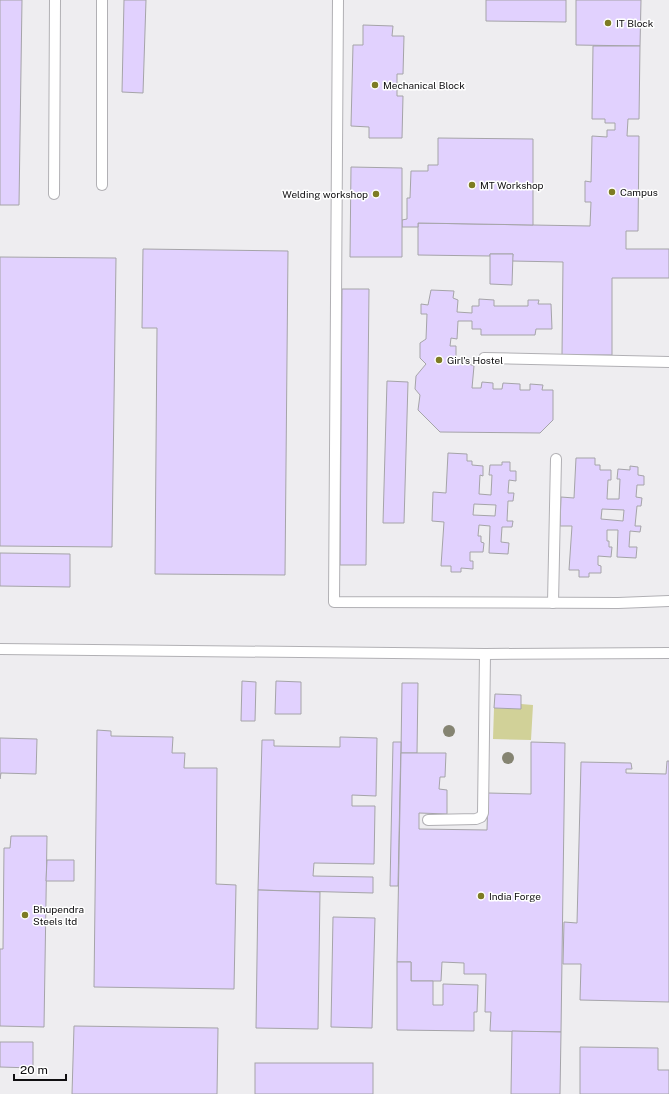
<svg xmlns="http://www.w3.org/2000/svg" width="669" height="1094" font-family="'Public Sans',sans-serif">
<style>
.green{fill:#d1d198}
.building{fill:#e1d1fe;stroke:#a5a4a8;fill-rule:evenodd}
.lines{fill:none;stroke-linecap:round;stroke-linejoin:round}
.lane-casing{stroke:#b1b0b4;stroke-width:12}
.lane{stroke:#fff;stroke-width:10}
.tree{fill:#858472}
.poi-dot{fill:#7d7c23;stroke:#fff;stroke-width:1.5}
.labels{text-anchor:middle;stroke-width:3;stroke-linejoin:round;paint-order:stroke}
.poi-label{font-size:10px;fill:#100f11;stroke:#fff;text-anchor:start}
</style>
<rect width="100%" height="100%" fill="#eeedf0"/>
<polygon class="green" points="521,704 533,705 531,740 493,739 494,708 520,709"/>
<g class="building">
<polygon points="0,0 22,0 19,205 0,205"/>
<polygon points="124,0 146,0 143,93 122,92"/>
<polygon points="486,0 566,0 566,22 486,21"/>
<polygon points="576,0 641,0 640,46 576,45"/>
<polygon points="363,25 393,26 392,36 404,36 403,74 397,74 397,96 403,96 402,138 369,138 369,127 351,126 353,45 363,45"/>
<polygon points="593,46 640,46 639,119 628,119 627,136 639,136 638,231 626,231 626,249 669,249 669,278 612,278 612,355 562,355 563,262 512,261 513,254 490,254 490,256 418,255 418,223 590,226 591,202 585,202 585,181 591,182 592,136 607,137 607,130 615,130 615,123 605,123 605,119 592,119"/>
<polygon points="438,138 533,139 533,225 418,223 418,227 402,227 402,220 407,219 407,198 410,198 411,171 428,171 428,165 438,165"/>
<polygon points="351,167 402,168 402,257 350,257"/>
<polygon points="143,249 288,251 285,575 155,574 157,328 142,328"/>
<polygon points="490,254 513,254 512,285 490,284"/>
<polygon points="0,257 116,258 112,547 0,546"/>
<polygon points="342,289 369,289 366,565 340,565"/>
<polygon points="431,290 454,291 453,298 458,300 457,312 472,313 472,306 479,306 479,299 494,300 494,306 528,306 528,300 539,300 538,304 551,304 552,329 536,329 535,335 481,335 481,329 472,329 472,321 458,321 457,339 451,338 450,346 456,346 456,363 464,362 474,366 472,388 481,388 482,382 493,383 493,389 502,389 503,383 520,384 520,390 530,390 530,384 543,385 542,390 553,390 553,420 540,433 440,432 418,410 420,395 415,389 416,376 426,364 420,358 420,343 426,339 427,314 421,314 421,304 428,305"/>
<polygon points="387,381 408,382 404,523 383,523"/>
<path d="M448,453l19,1v7h5v4l11,1v10l-3,-1 -1,19 12,1 1,-20h-3l1,-10h12v-3h8v9h6v10l-7,-1 -1,13h6l-1,8h-5l-1,20h6l-1,6h-10l-1,15 8,1 -1,11 -19,-1 1,-27 -11,-1 -1,11h3v6l3,1 -1,9h-13v9h3v8l-12,-1v4h-10v-6h-10l3,-44 -12,-1 1,-29 13,1zM474,504l22,1 -1,11 -22,-1z"/>
<path d="M576,458h19v7h5v5h11v10h-3l-1,19h12l1,-20h-3l1,-10 12,1v-4l8,1v8l6,1v9h-7l-1,12 6,1 -1,8h-4l-2,20h6l-1,6 -10,-1 -1,16h8l-1,11 -19,-1 1,-27h-11v11h2v6h3l-1,10 -13,-1v9l3,1v7h-12v4h-10v-7h-10l3,-44h-12l1,-29 13,1zM602,509l22,1 -1,11 -22,-2z"/>
<polygon points="0,553 70,554 70,587 0,586"/>
<polygon points="242,681 256,682 255,721 241,721"/>
<polygon points="276,681 301,682 301,714 275,714"/>
<polygon points="402,683 418,683 417,753 401,753"/>
<polygon points="495,694 521,695 521,709 494,708"/>
<polygon points="97,730 111,731 111,736 173,737 172,753 185,753 184,768 217,768 216,884 236,885 234,989 94,987"/>
<polygon points="340,737 377,738 376,796 352,795 352,806 375,806 374,864 314,863 313,876 373,877 373,893 258,890 262,740 274,740 274,746 340,747"/>
<polygon points="0,738 37,739 36,774 1,773 0,779"/>
<polygon points="393,742 401,742 398,886 390,886"/>
<polygon points="531,742 565,743 561,1032 490,1031 491,1012 485,1012 486,974 464,974 464,963 442,962 441,981 411,981 411,962 397,962 401,753 446,753 445,777 440,777 439,789 447,790 447,814 419,813 419,829 487,830 488,793 531,794"/>
<polygon points="667,761 669,761 669,1002 580,1000 581,964 563,964 564,922 577,923 581,762 631,763 632,769 626,769 626,773 666,774"/>
<polygon points="11,836 47,836 44,1027 0,1026 0,949 3,949 4,848 10,848"/>
<polygon points="47,860 74,860 74,881 46,881"/>
<polygon points="258,890 320,892 318,1029 256,1028"/>
<polygon points="333,917 375,918 372,1028 331,1027"/>
<polygon points="397,962 411,962 411,981 433,981 433,1005 443,1005 443,984 478,985 477,1012 474,1012 474,1031 397,1030"/>
<polygon points="74,1026 218,1028 217,1094 72,1094"/>
<polygon points="512,1031 561,1032 560,1094 511,1094"/>
<polygon points="0,1042 33,1042 33,1068 0,1067"/>
<polygon points="580,1047 658,1048 658,1070 669,1070 669,1094 580,1094"/>
<rect x="255" y="1063" width="118" height="31"/>
</g>
<g class="lines">
<g class="lane-casing">
<g id="lane">
<polyline points="102,0 102,185"/>
<polyline points="338,0 334,602 618,603 669,601"/>
<polyline points="54,194 55,0"/>
<polyline points="484,358 669,362"/>
<polyline points="553,603 556,459"/>
<polyline points="0,649 485,654 669,653"/>
<polyline points="428,820 476,819 481,817 483,813 485,654"/>
</g>
</g>
<use href="#lane" class="lane"/>
</g>
<g class="tree">
<circle cx="449" cy="731" r="6"/>
<circle cx="508" cy="758" r="6"/>
</g>
<g class="poi-dot">
<circle cx="608" cy="23" r="4"/>
<circle cx="375" cy="85" r="4"/>
<circle cx="472" cy="185" r="4"/>
<circle cx="612" cy="192" r="4"/>
<circle cx="376" cy="194" r="4"/>
<circle cx="439" cy="360" r="4"/>
<circle cx="481" cy="896" r="4"/>
<circle cx="25" cy="915" r="4"/>
</g>
<g class="labels">
<g class="poi-label">
<text x="616" y="27">IT Block</text>
<text x="383" y="89">Mechanical Block</text>
<text x="480" y="189">MT Workshop</text>
<text x="620" y="196">Campus</text>
<text x="368" y="198" text-anchor="end">Welding workshop</text>
<text x="447" y="364">Girl's Hostel</text>
<text x="489" y="900">India Forge</text>
<text x="33" y="913">Bhupendra<tspan x="33" dy="12">Steels ltd</tspan></text>
</g>
</g>
<path d="M14 1074v6h52v-6" fill="none" stroke="#100f11" stroke-width="2"/>
<text x="20" y="1074" font-size="12" fill="#100f11" stroke="#ffffff" stroke-width="3" paint-order="stroke">20 m</text>
</svg>
